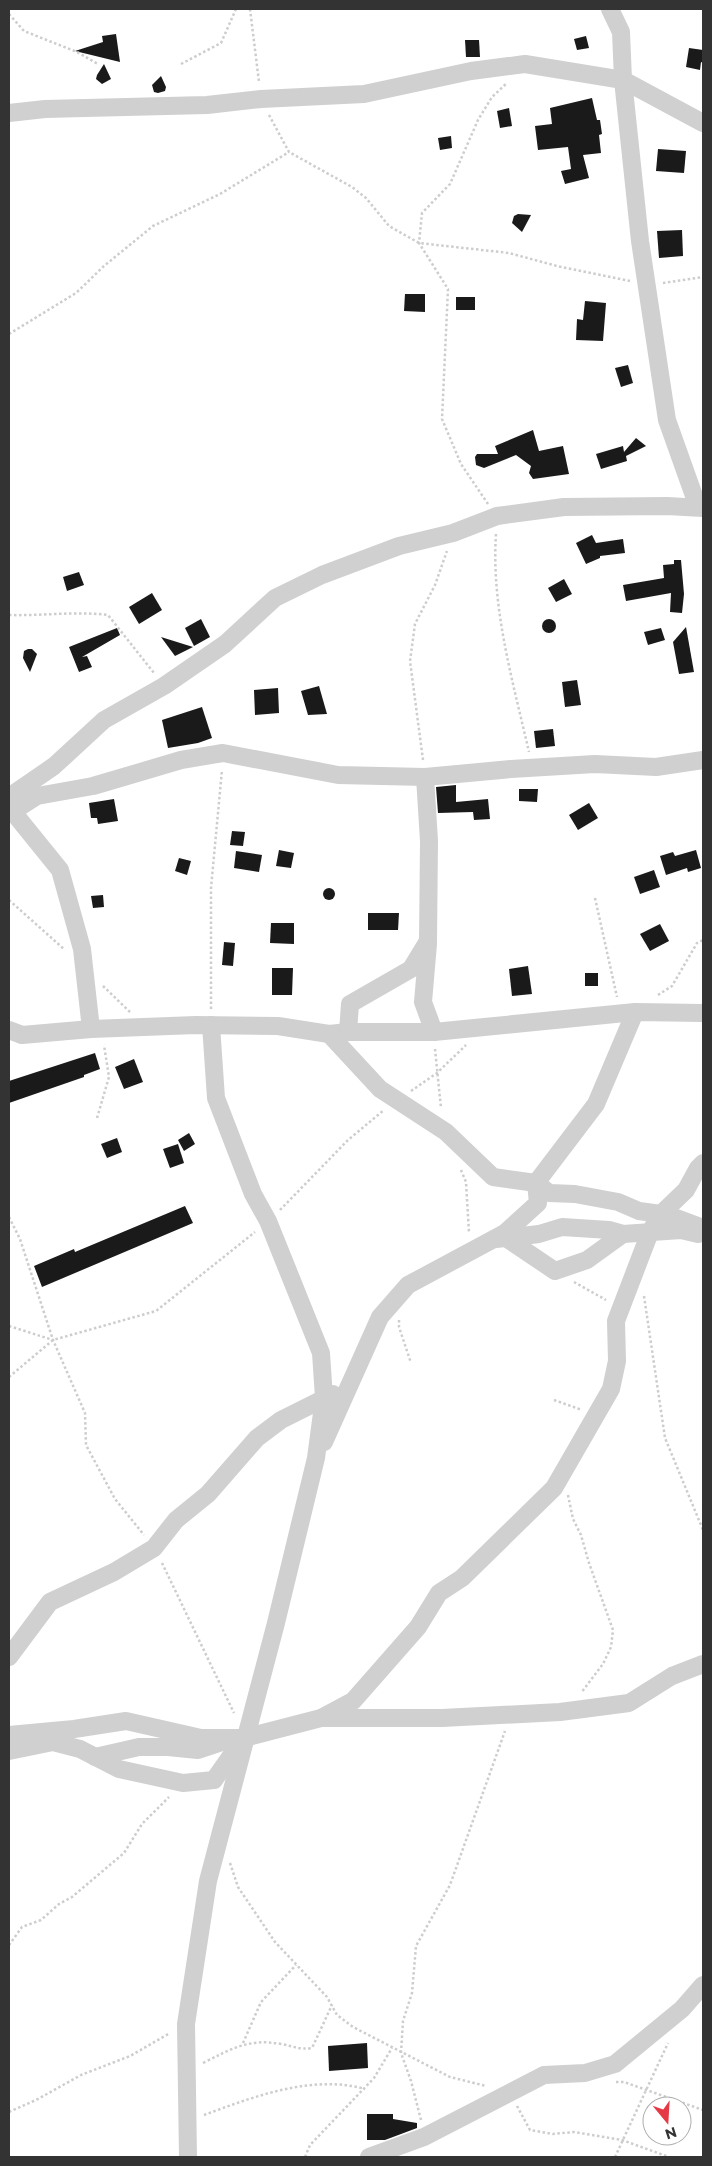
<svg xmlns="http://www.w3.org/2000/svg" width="712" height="2166" font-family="Montserrat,sans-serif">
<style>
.building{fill:#1a1a1a}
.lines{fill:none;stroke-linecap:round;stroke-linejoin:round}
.path{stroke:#cdcdcd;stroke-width:2.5;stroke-dasharray:2.5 2.5;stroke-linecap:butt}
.street{stroke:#d0d0d0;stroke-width:18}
</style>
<rect width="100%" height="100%" fill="#fff"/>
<g class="building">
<polygon points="116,34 120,62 75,51 103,42 102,36"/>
<polygon points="586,36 589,48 577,50 574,39"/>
<polygon points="465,40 479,40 480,57 466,57"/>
<polygon points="689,48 703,50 703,63 701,62 700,70 686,67"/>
<polygon points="104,64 111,79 102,84 96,79 97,75"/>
<polygon points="161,76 166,87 165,91 158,93 154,92 152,85"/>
<polygon points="592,98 597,120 600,120 602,134 599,135 601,153 583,155 589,178 565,184 561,171 571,169 568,147 538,150 535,126 552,124 550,108"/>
<polygon points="509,108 512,126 500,128 497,111"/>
<polygon points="451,136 452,148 440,150 438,138"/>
<polygon points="658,149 686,151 684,173 656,171"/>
<polygon points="518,214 531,215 522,232 512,223 514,216"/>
<polygon points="682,230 683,256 659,258 657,231"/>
<polygon points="405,294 425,294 425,312 404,311"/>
<rect x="456" y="297" width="19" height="13"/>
<polygon points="585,301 606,303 603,341 576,340 577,319 583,320"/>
<polygon points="628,365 633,383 621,387 615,368"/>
<polygon points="533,430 539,451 563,446 569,474 533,479 529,473 531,466 516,455 484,468 476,465 475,457 477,454 498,454 495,446"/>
<polygon points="636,438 646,446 626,456 627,461 601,469 596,454 623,446 624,452"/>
<polygon points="592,535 596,543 623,539 625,553 600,556 600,558 586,564 576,543"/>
<polygon points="674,560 681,560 684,594 682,613 670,612 671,593 626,601 623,585 664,578 663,565 674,564"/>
<polygon points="79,572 84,585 67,591 63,577"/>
<polygon points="564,579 572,594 556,602 548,588"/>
<polygon points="152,593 162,610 139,624 129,607"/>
<circle cx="549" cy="626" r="7"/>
<polygon points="201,619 210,637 194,646 185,628"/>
<polygon points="686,627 694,672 679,674 673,642"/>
<polygon points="117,628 120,635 82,657 87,656 92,667 79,672 69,647"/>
<polygon points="661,628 665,640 648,645 644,632"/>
<polygon points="161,637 193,647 175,656"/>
<polygon points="28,649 32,649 37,654 30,672 23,658 24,651"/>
<polygon points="577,680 581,705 565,707 562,682"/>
<polygon points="319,686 327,714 308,715 301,691"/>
<polygon points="278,688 279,713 255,715 254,690"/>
<polygon points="202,707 212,738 198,743 168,748 162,720"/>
<polygon points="553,729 555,746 536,748 534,731"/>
<polygon points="456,785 456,802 488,799 490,819 474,820 473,812 438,813 436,787"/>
<polygon points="519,789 538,789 537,802 519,801"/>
<polygon points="114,799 118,821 98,824 97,818 91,818 89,803"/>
<polygon points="589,803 598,818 578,830 569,815"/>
<polygon points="232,831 245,832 243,846 230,845"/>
<polygon points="279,850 294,853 291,868 276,866"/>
<polygon points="696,850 701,868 688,872 687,868 666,875 660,856 673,852 675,856"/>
<polygon points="236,851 262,855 259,872 234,868"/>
<polygon points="179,858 191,861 187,875 175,871"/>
<polygon points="654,870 660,887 640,894 634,877"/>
<circle cx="329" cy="894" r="6"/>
<polygon points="103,895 104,907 93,908 91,896"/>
<polygon points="368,913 399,913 398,930 368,930"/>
<polygon points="271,923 294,923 294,944 270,943"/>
<polygon points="660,924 669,941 650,951 640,934"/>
<polygon points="224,942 235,943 233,966 222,965"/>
<polygon points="528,966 532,994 512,996 509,969"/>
<polygon points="272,968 293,968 292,995 272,995"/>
<rect x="585" y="973" width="13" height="13"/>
<polygon points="95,1053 100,1069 84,1075 84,1077 9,1103 9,1081"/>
<polygon points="134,1059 143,1082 124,1089 115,1067"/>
<polygon points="189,1133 195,1144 184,1151 178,1140"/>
<polygon points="117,1138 122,1152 107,1158 101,1144"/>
<polygon points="178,1144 184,1163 170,1168 163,1149"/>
<polygon points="185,1206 193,1223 42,1287 34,1266 74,1249 75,1252"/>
<polygon points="367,2043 368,2068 329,2071 328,2046"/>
<polygon points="367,2114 393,2114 393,2119 417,2123 417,2128 385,2140 367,2140"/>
</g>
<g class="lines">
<g class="path">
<polyline points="250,9 259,82"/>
<polyline points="9,14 24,31 77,52 98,64"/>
<polyline points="181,64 221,43 236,9"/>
<polyline points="269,115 289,152 352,187 366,198 389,226 419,243 509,253 557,266 630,281"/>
<polyline points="663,283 703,277"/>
<polyline points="9,334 76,293 104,266 153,226 220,194 289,152"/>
<polyline points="488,504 461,464 442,419 448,289 419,243 422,213 450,184 478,120 492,97 507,83"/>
<path d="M496,534c-5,73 17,148 33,218"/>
<path d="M9,615c33,1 66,-4 99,0l46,58"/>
<polyline points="423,760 410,661 415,624 435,585 447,551"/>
<polyline points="595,898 617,997"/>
<polyline points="9,900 65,950"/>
<polyline points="103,986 130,1012"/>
<polyline points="658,995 672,986 697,943 703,940"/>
<polyline points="211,1009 211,888 222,770"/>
<polyline points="435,1049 441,1108"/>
<polyline points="411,1091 437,1073 466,1045"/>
<polyline points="97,1118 109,1077 104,1045"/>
<polyline points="461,1170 466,1182 469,1233"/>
<polyline points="280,1210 348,1140 384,1110"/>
<polyline points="9,1217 20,1239 53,1340"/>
<polyline points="574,1282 606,1300"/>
<polyline points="644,1296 665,1438 703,1530"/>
<polyline points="399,1320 399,1327 411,1363"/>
<polyline points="9,1326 53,1340 85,1413 86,1445 115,1499 144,1535"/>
<polyline points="9,1377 53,1340 156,1311 255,1232"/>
<polyline points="554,1400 582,1410"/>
<polyline points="568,1495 573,1519 581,1535 589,1563 613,1630 611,1647 603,1664 581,1693"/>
<polyline points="162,1563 234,1713"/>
<polyline points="230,1863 238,1887 275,1942 327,1997 337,2015 353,2027 450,2077 486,2086"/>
<polyline points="9,1945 22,1927 41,1920 59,1904 72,1897 124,1853 142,1824 169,1797"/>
<polyline points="243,2043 261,2002 296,1965"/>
<path d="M203,2063c28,-14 46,-25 78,-19 12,2 18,6 31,4l20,-43"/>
<polyline points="616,2082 624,2082 703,2110"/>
<polyline points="517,2106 530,2130 553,2134 574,2132 622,2140 669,2157"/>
<polyline points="9,2112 38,2099 81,2075 130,2056 170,2033"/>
<path d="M204,2115c49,-18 108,-41 161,-26"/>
<polyline points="421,2120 411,2081 401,2053 403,2021 412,1993 416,1946 450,1885 505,1731"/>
<polyline points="305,2157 310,2145 374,2078 392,2048"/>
<polyline points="615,2157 668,2043"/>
</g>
<g class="street">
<polyline points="610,9 621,32 623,80 640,241 667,420 698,507"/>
<polyline points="9,113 45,109 207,105 261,99 364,94 471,71 525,64 623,80 703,123"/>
<polyline points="9,797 54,766 104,720 164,686 225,644 275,598 322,575 399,546 453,533 497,516 564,507 667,506 703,508"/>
<polyline points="9,807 60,870 82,949 91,1029"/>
<polyline points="9,814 37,796 93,786 181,760 223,753 338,775 425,777 511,769 595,764 656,767 703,760"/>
<polyline points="428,944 423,1002 434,1032"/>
<polyline points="9,1030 22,1035 91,1029 196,1025 278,1026 329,1034 348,1032 434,1032 635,1012 703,1013"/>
<polyline points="348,1032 350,1004 411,969 428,941 429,841 425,777"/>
<polyline points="329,1034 380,1089 446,1132 493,1177 536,1183 549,1193 575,1194 618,1202 639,1211 668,1215 703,1228"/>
<polyline points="506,1238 555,1271 587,1260 623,1234"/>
<polyline points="496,1239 539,1234 562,1227 609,1230 623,1234 681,1230 698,1234"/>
<polyline points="324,1442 380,1317 408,1285 505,1233 538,1203 536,1183 596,1104 635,1012"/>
<polyline points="9,1657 50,1602 114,1572 154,1548 176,1520 208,1494 257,1438 281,1420 333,1394"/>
<polyline points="323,1717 353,1701 418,1627 439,1593 462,1578 554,1488 611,1389 617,1361 616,1321 650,1232 661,1214 686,1190 698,1168 703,1163"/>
<polyline points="9,1735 74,1729 126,1721 201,1738 244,1738 321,1718 442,1718 560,1712 629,1703 672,1676 703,1664"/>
<polyline points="9,1751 53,1742 80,1749 119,1769 183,1783 214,1780 240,1743"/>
<polyline points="95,1757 139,1747 168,1747 198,1750 222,1742"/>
<polyline points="188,2157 186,2024 208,1881 276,1623 316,1458 324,1398 321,1353 268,1221 253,1194 216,1098 211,1025"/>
<polyline points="369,2157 424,2137 544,2075 585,2073 615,2064 682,2009 703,1985"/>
</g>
</g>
<rect width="712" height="2166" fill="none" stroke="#333333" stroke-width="20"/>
<g transform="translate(667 2121) rotate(162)"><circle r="24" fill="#ffffff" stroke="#adadad"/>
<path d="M0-4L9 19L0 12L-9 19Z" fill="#e63946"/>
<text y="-8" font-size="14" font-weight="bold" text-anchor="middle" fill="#333333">N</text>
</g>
</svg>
